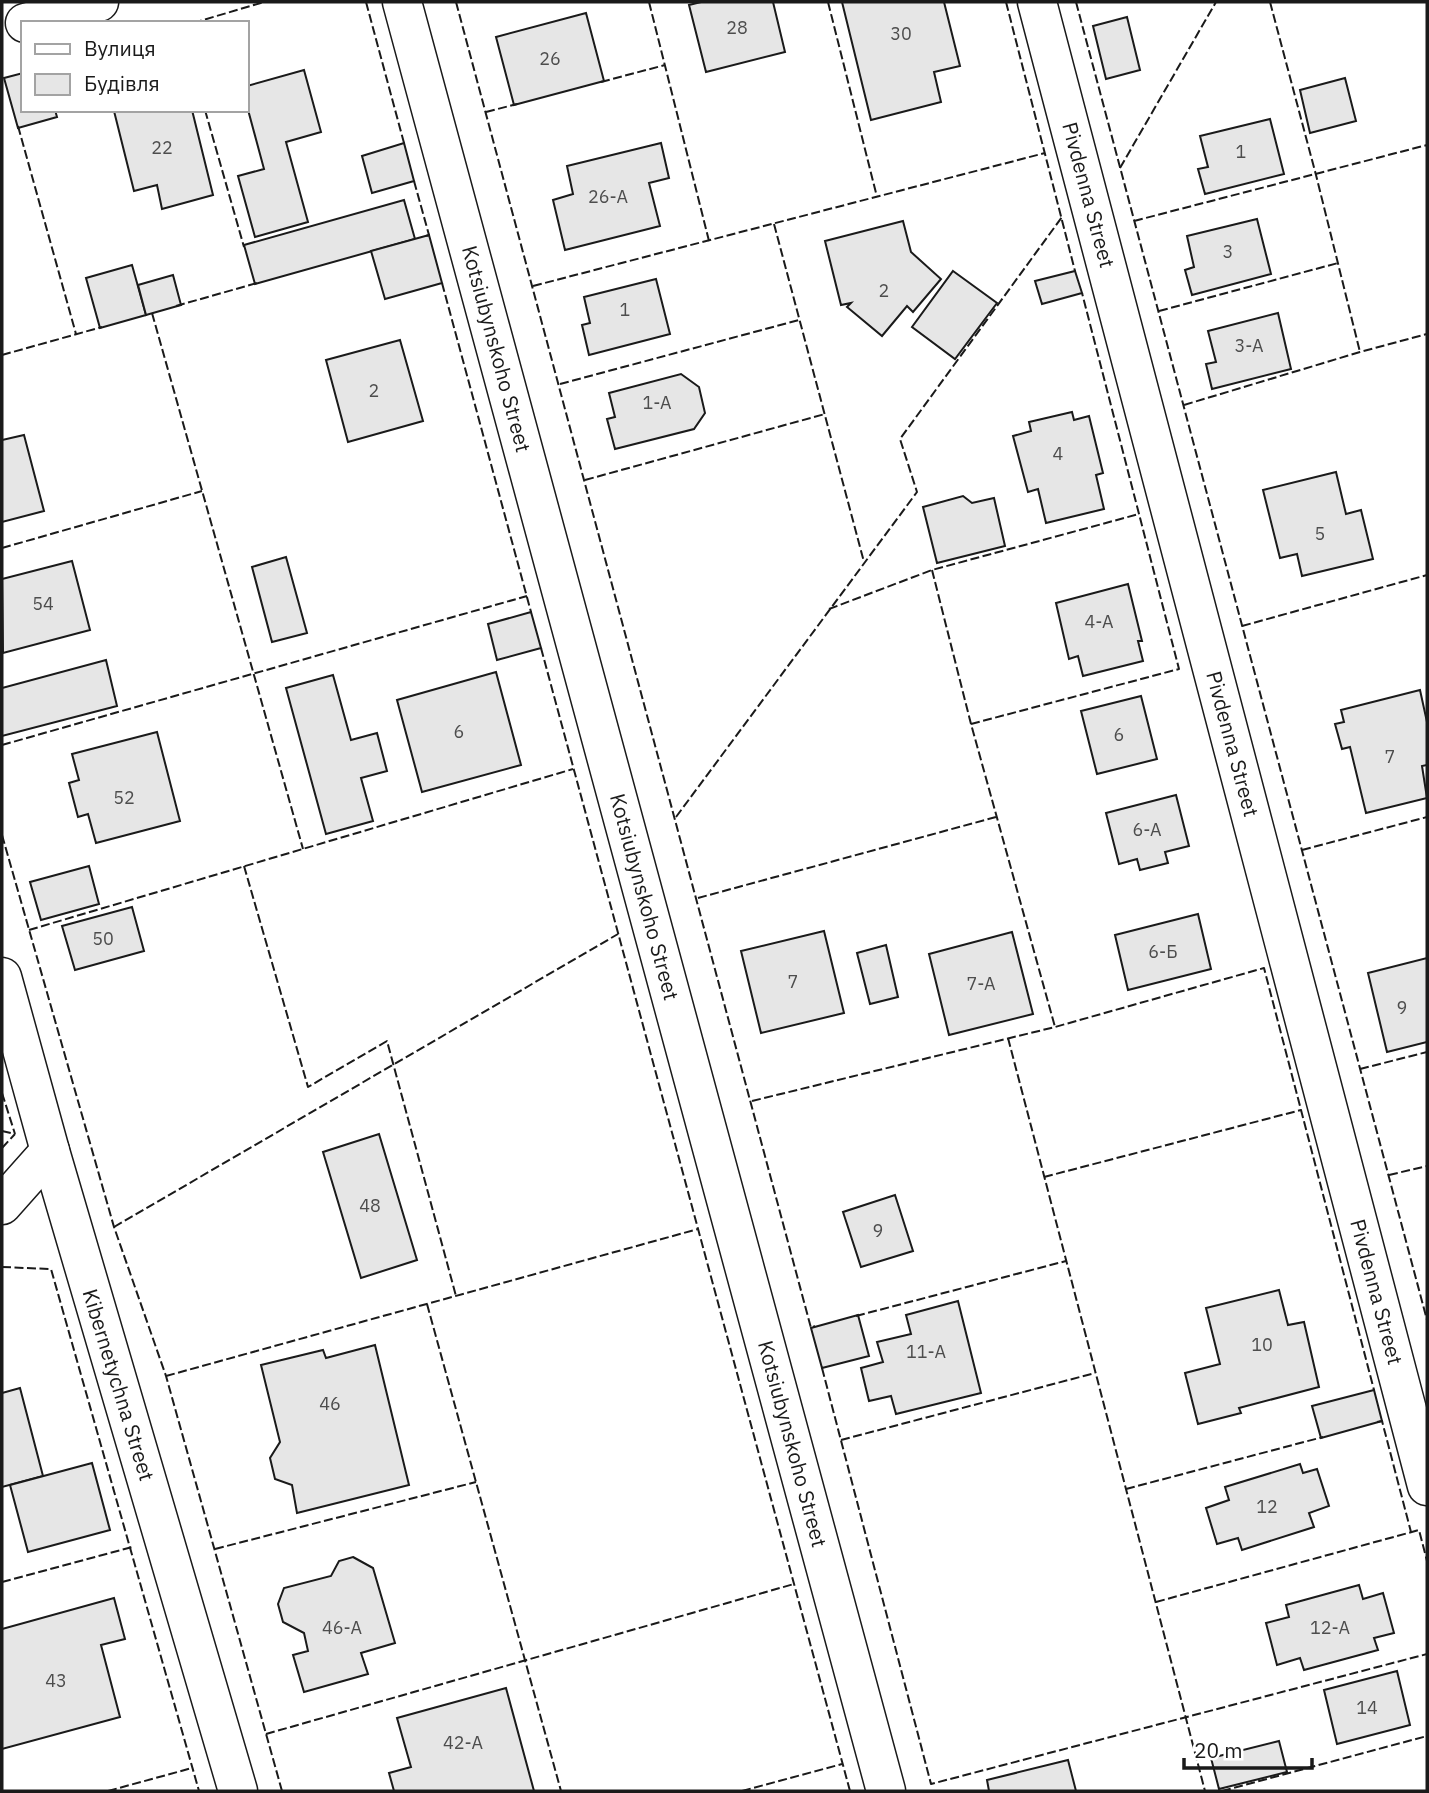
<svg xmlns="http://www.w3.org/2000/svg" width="1429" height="1793" font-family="'IBM Plex Sans',sans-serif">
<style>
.building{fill:#e6e6e6;stroke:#1a1a1a;stroke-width:2}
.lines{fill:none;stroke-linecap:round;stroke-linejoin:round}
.street-casing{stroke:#1a1a1a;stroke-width:41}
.street{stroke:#fff;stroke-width:38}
.fence{stroke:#1a1a1a;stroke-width:2;stroke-dasharray:9 3.5;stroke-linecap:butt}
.labels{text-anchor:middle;stroke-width:5;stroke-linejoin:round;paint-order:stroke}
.number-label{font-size:18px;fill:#4d4d4d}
.street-label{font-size:21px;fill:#1a1a1a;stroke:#fff}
</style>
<rect width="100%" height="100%" fill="#fff"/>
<g class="building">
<polygon points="701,2 773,2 785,52 706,72 689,5"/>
<polygon points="842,2 944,2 960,66 934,72 941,102 871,120"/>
<polygon points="586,13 604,81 514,105 496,37"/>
<polygon points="1127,17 1140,70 1106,79 1093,26"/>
<polygon points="304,70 321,132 286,142 308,222 255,237 238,176 264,169 247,106 247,86"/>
<polygon points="23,73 23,110 55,110 57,117 18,128 4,78"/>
<polygon points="1345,78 1356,121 1310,133 1300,90"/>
<polygon points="192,110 213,195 162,209 157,185 134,191 114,111"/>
<polygon points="1270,119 1284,174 1205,194 1198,169 1208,167 1200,136"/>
<polygon points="404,143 414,181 372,193 362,156"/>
<polygon points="661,143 669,178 649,183 660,226 565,250 553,200 573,194 567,166"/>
<polygon points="404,200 415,239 255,284 244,245"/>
<polygon points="1257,219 1271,274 1192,295 1185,270 1194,267 1187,236"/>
<polygon points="903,221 911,252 941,279 913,312 907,306 882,336 847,307 851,303 841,305 825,241"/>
<polygon points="429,235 442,283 385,299 371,251"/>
<polygon points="132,265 146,315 100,328 86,278"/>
<polygon points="953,271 997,303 955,359 912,327"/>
<polygon points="1075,271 1082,293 1042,304 1035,281"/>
<polygon points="173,275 181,305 146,315 138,285"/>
<polygon points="656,279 670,334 589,355 582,325 590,323 584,297"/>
<polygon points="1278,313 1291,369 1212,389 1206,364 1216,362 1208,331"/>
<polygon points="400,340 423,421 348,442 326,360"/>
<polygon points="681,374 699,387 705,413 694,429 615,449 607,419 615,417 609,393"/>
<polygon points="1072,412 1074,420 1089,416 1103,473 1096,475 1104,509 1046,523 1038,489 1028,492 1013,436 1031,431 1029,422"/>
<polygon points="24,435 44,511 2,522 2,440"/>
<polygon points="1336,472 1346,514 1361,510 1373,559 1302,576 1297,554 1280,558 1263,490"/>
<polygon points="963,496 972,503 994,498 1005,546 937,563 923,507"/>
<polygon points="286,557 307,633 272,642 252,567"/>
<polygon points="72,561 90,630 3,653 2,579"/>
<polygon points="1128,584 1142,641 1138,641 1143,661 1083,676 1078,656 1069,659 1056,603"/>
<polygon points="531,612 541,648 497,660 488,624"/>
<polygon points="106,660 117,706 2,736 2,688"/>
<polygon points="496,672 521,765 422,792 397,700"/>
<polygon points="333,675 351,740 377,733 387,771 361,778 373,821 326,834 286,688"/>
<polygon points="1420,690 1427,722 1427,765 1422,766 1427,798 1366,813 1350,747 1342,749 1335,724 1344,722 1341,710"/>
<polygon points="1141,696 1157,759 1097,774 1081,711"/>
<polygon points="157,732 180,821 96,843 88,814 78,817 69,783 79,780 72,754"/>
<polygon points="1176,795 1189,846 1165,852 1168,863 1140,870 1137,859 1119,864 1106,813"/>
<polygon points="89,866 99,904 41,920 30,882"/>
<polygon points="132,907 144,951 75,970 62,926"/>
<polygon points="1198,914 1211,969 1128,990 1115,935"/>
<polygon points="824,931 844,1013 761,1033 741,951"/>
<polygon points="1012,932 1033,1014 949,1035 929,954"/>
<polygon points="886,945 898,997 870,1004 857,953"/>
<polygon points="1427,958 1427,1042 1387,1052 1368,973"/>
<polygon points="379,1134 417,1260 361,1278 323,1152"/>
<polygon points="895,1195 913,1251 861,1267 843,1212"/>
<polygon points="1279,1290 1288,1325 1304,1322 1319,1387 1239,1408 1241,1413 1198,1424 1185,1373 1220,1364 1206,1308"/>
<polygon points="958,1301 981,1393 896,1414 891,1396 869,1401 861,1368 883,1362 877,1342 911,1334 906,1315"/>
<polygon points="858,1315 869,1356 822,1368 811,1328"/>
<polygon points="375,1345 409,1485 297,1513 292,1485 275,1479 270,1458 280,1442 261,1365 323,1350 326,1358"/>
<polygon points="20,1388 43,1476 2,1487 2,1393"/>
<polygon points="1374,1390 1382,1421 1321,1438 1312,1406"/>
<polygon points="92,1463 110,1530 28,1552 10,1485"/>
<polygon points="1300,1464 1303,1473 1317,1469 1329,1506 1309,1513 1314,1527 1242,1550 1238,1538 1217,1544 1206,1508 1229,1500 1225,1487"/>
<polygon points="353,1557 373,1568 395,1643 361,1653 368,1674 304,1692 293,1655 308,1651 304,1633 283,1622 278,1604 284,1588 331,1576 339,1561"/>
<polygon points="1359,1585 1363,1599 1383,1593 1394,1633 1374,1638 1378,1650 1304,1670 1300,1658 1277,1665 1266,1623 1289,1617 1286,1605"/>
<polygon points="114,1598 125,1639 101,1645 120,1717 2,1749 2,1629"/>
<polygon points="1397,1671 1410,1725 1337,1744 1324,1690"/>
<polygon points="506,1688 534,1791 394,1791 389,1773 411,1767 397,1718"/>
<polygon points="1279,1741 1287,1772 1219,1789 1211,1758"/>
<polygon points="1068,1760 1076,1791 989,1791 987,1780"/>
</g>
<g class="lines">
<g class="street-casing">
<g id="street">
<polyline points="402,2 886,1791"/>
<polyline points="1037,2 1427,1486"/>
<polyline points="25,23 99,2"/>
<polyline points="2,977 50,1151 238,1791"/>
<polyline points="2,1205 50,1151"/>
</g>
</g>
<use href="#street" class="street"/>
<g class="fence">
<polyline points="366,2 404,143"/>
<polyline points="456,2 811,1328 815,1326"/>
<polyline points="649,2 709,241"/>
<polyline points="828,2 877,197"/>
<polyline points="1006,2 1075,271"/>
<polyline points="1076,2 1427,1320"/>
<polyline points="1270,2 1316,175 1360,352"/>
<polyline points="193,23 264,2"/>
<polyline points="601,82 665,65"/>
<polyline points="205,110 244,247"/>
<polyline points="486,112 517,104"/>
<polyline points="18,126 76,334"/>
<polyline points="1120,168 1216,2"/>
<polyline points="414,181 429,235 426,236"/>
<polyline points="1134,221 1427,145"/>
<polyline points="774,224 864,562"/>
<polyline points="442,283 531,612"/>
<polyline points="533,286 1045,153"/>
<polyline points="176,306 257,283"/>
<polyline points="1159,311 1338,263"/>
<polyline points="152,313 303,849"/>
<polyline points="2,355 102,327"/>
<polyline points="560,384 799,320"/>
<polyline points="1184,405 1360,352 1427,334"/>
<polyline points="585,480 825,414"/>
<polyline points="2,548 202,491"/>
<polyline points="932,570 971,724 1055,1027"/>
<polyline points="829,609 932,570 1139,514"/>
<polyline points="1242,626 1427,575"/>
<polyline points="541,648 850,1791"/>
<polyline points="971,724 1179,669 1082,293"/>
<polyline points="2,745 527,596"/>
<polyline points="676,817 917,492 900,439 1062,217"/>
<polyline points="2,835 114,1227 166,1376 282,1791"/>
<polyline points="1302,850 1427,817"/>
<polyline points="244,866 308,1087 387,1041 456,1296"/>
<polyline points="698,898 996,817"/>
<polyline points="29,930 573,769"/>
<polyline points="1008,1038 1205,1791"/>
<polyline points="1360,1069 1427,1052"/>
<polyline points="2,1093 15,1134"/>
<polyline points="752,1101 1055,1027 1264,968 1374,1390"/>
<polyline points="2,1131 15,1134"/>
<polyline points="2,1148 15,1134"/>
<polyline points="1389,1175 1427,1166"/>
<polyline points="1044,1177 1301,1110"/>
<polyline points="114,1227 618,934"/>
<polyline points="2,1267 51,1269 199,1791"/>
<polyline points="427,1304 561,1791"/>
<polyline points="856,1316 1066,1261"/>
<polyline points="822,1368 931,1784 1427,1654"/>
<polyline points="166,1376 698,1229"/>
<polyline points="1377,1422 1382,1421 1411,1532"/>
<polyline points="841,1440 1095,1373"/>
<polyline points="1126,1489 1323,1437"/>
<polyline points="215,1549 476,1482"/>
<polyline points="2,1582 132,1547"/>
<polyline points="1156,1602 1419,1530 1427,1561"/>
<polyline points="266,1734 794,1584"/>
<polyline points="108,1791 192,1768"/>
<polyline points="742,1791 842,1764"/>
<polyline points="1222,1791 1427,1736"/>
</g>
</g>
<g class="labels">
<g class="number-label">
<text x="737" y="34">28</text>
<text x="901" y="40">30</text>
<text x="550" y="65">26</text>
<text x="162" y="154">22</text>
<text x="1241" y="158">1</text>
<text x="608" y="203">26-А</text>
<text x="1228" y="258">3</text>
<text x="884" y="297">2</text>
<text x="625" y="316">1</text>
<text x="1249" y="352">3-А</text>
<text x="374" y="397">2</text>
<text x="657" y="409">1-А</text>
<text x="1058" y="460">4</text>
<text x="1320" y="540">5</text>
<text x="43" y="610">54</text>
<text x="1099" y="628">4-А</text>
<text x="459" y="738">6</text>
<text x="1119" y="741">6</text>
<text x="1390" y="763">7</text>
<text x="124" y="804">52</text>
<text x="1147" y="836">6-А</text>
<text x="103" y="945">50</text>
<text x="1163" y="958">6-Б</text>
<text x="793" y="988">7</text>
<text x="981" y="990">7-А</text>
<text x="1402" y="1014">9</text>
<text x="370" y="1212">48</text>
<text x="878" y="1237">9</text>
<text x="1262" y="1351">10</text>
<text x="926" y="1358">11-А</text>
<text x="330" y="1410">46</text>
<text x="1267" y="1513">12</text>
<text x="342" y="1634">46-А</text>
<text x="1330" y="1634">12-А</text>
<text x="56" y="1687">43</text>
<text x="1367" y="1714">14</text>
<text x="463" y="1749">42-А</text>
</g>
<g class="street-label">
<text transform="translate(1088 195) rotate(75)" y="7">Pivdenna Street</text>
<text transform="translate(496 349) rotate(75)" y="7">Kotsiubynskoho Street</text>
<text transform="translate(1232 744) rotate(75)" y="7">Pivdenna Street</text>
<text transform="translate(644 897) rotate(75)" y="7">Kotsiubynskoho Street</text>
<text transform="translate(1376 1292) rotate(75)" y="7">Pivdenna Street</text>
<text transform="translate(118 1385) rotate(73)" y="7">Kibernetychna Street</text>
<text transform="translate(792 1444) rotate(75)" y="7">Kotsiubynskoho Street</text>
</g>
</g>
<rect width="1429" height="1793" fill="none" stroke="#1a1a1a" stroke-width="7"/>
<rect x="21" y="21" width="228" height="91" fill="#ffffff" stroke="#a3a3a3" stroke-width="2"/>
<rect x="35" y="44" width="35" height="10" fill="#ffffff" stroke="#a3a3a3" stroke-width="2"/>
<text x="84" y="56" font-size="21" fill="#1a1a1a">Вулиця</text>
<rect x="35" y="74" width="35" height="21" fill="#e6e6e6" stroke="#a3a3a3" stroke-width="2"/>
<text x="84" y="91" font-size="21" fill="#1a1a1a">Будівля</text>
<path d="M1184 1758v10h128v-10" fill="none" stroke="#1a1a1a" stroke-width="3.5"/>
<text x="1194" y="1758" font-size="21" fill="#1a1a1a" stroke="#ffffff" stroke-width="5" paint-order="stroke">20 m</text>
</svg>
